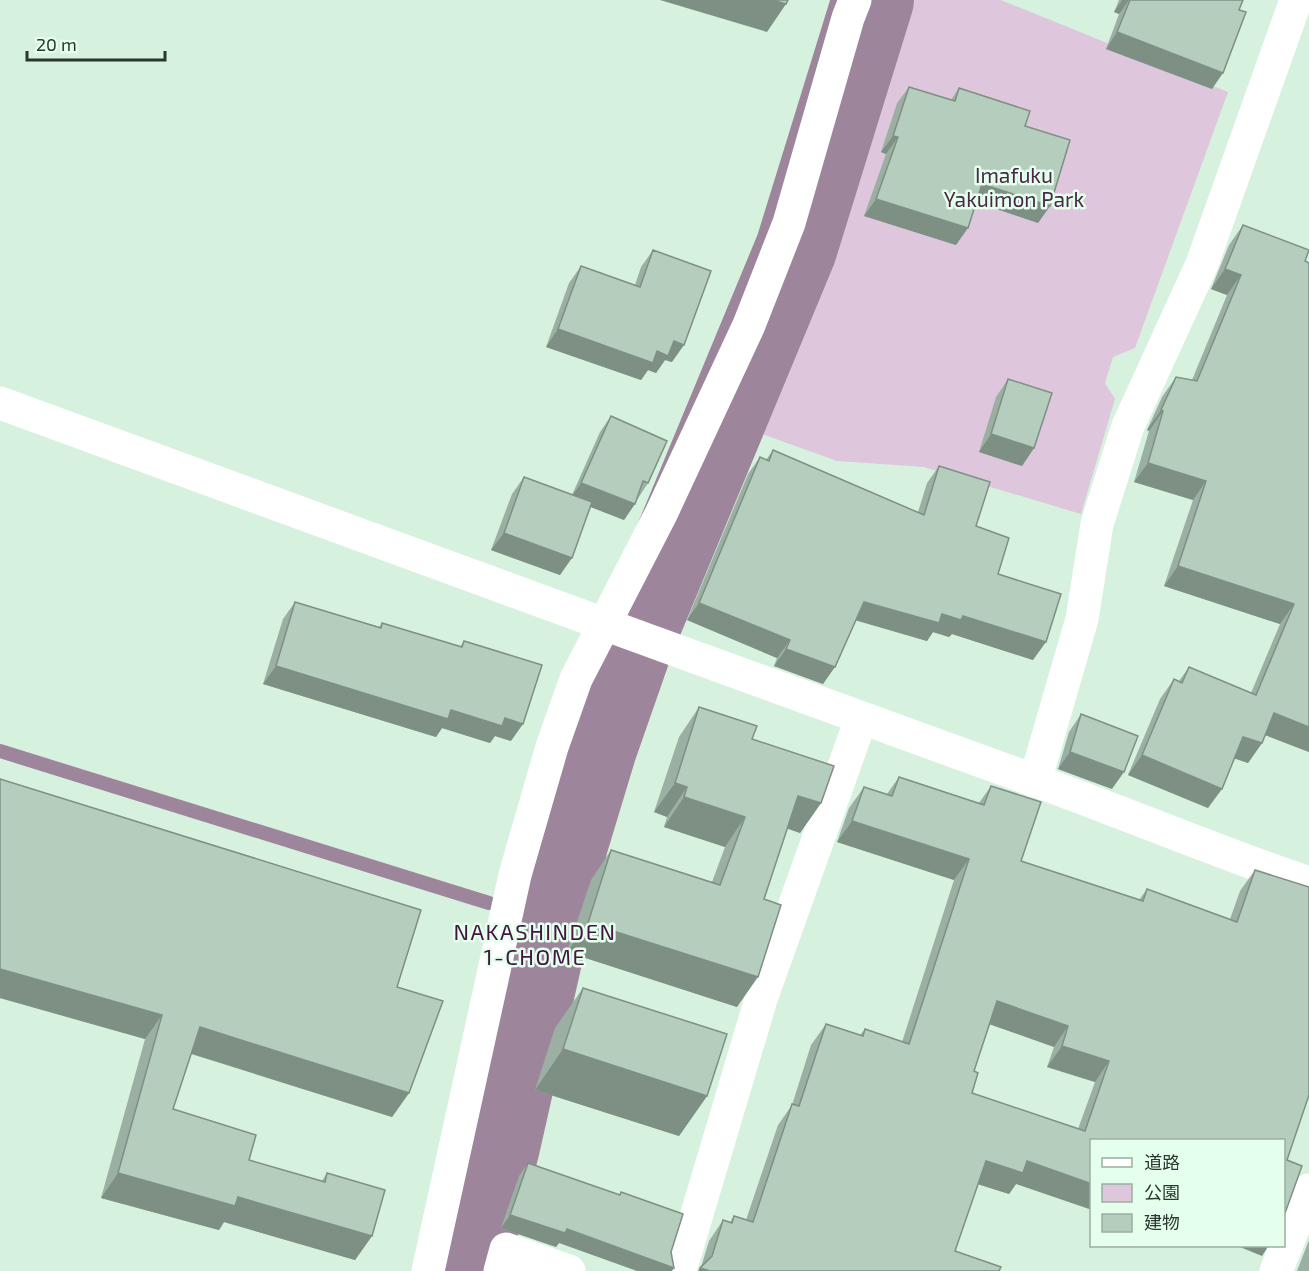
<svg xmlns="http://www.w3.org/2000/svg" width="1309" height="1271" font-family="'Exo 2','Noto Sans JP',sans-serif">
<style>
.green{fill:#dec7dc}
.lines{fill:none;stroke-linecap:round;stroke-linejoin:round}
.stream{stroke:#9d869c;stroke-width:14}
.river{stroke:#9d869c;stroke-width:82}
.minor{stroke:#fff;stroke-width:33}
.wall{fill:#9bb0a2;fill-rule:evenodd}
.shaded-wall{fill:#7e9084}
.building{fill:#b4cdbc;stroke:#7e9084;stroke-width:1.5;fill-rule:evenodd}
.labels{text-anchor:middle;stroke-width:5;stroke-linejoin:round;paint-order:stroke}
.park-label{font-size:21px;fill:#492748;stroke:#e5ffed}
.neighbourhood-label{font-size:22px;letter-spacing:1.5px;fill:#441343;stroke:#e5ffed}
</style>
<rect width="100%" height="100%" fill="#d7f1df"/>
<polygon class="green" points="899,0 1001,0 1228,92 1135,348 1113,357 1105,383 1115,399 1081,514 924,467 837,461 754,431 765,390 831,219 875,60"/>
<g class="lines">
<polyline class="stream" points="0,751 489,903"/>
<polyline class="river" points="466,1271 499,1146 567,844 596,748 633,642 796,249 873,0"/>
<g class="minor">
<path d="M0,403c345,125 688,253 1033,377 93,33 183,72 276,103"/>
<polyline points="1035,781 1082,619 1097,524 1128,426 1202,264 1296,0"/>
<polyline points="428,1271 515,875 552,747 576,679 661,514 749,325 789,223 848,18 855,0"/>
<polyline points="500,1271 506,1249 569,1271"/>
<polyline points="680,1271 761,999 861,719"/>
<polyline points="1276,1271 1309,1190"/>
</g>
</g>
<g class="wall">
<polygon points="1119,0 1243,0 1212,89 1106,49 1119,14 1114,12"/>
<polygon points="909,87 951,100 959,88 1025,126 1050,206 1038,223 976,202 956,245 864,216 886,154 881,152 897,103"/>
<polygon points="1243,225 1305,261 1309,752 1265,735 1262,743 1248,763 1234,758 1208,808 1128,775 1160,699 1174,679 1179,681 1189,667 1251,693 1280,624 1164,586 1193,500 1134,482 1149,431 1147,430 1162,397 1176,377 1192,380 1227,295 1211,289 1229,245"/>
<polygon points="653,250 672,362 665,360 656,373 648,370 641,380 546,347 569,283 581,266 635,285 641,267"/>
<polygon points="1008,379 1034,448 1022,466 979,452 996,397"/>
<polygon points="611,416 648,483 624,520 591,507 560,575 491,550 512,494 524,477 572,495 600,432"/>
<polygon points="773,450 918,512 927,483 939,466 976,526 998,574 1033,660 952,634 949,637 933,632 927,641 856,620 823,684 774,666 777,658 687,620 748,474 760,457 766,460"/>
<polygon points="295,602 379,627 382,623 460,647 464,641 511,741 495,736 490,743 442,728 436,737 263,684 283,619"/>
<polygon points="699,707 752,739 821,803 800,833 787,828 764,899 737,1007 567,952 591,880 611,850 712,882 725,847 664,827 667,817 654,812 679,737"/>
<polygon points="1081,714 1112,789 1058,769 1069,732"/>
<path d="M899,777l80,26 12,-17 30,75 118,39 8,-11 83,30 10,-28 15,-21 51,233 -290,81 -7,10 -31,-10 -23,67 44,20h-301l3,-4 8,-26 14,-21 7,2 4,-6 12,4 32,-95 14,-20 19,-60 15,-21 34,11 5,-6 37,13 52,-162 -117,-38 12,-34 15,-21 23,7zM990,1024l64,23 -7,20 48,15 -17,47 -106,-36 2,-22z"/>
<polygon points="397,987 409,1093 392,1117 191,1054 173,1109 249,1160 322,1181 327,1173 372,1236 355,1260 224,1222 219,1230 101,1198 145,1039 0,998"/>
<polygon points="583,988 707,1096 679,1136 535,1090 555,1028"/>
<polygon points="528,1163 619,1195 621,1192 683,1214 559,1243 556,1247 501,1228 519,1176"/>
<polygon points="1309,1240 1309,1271 1297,1271"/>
</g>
<g class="shaded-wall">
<polygon points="660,0 772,0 786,4 767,32"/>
<polygon points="1122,0 1129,0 1119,14 1114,12"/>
<polygon points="1117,32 1223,73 1212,89 1106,49"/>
<polygon points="893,136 898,137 886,154 881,152"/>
<polygon points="982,184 1050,206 1038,223 970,200"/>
<polygon points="876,199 968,228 956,245 864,216"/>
<polygon points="1225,269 1241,275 1227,295 1211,289"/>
<polygon points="558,329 657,351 674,341 684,345 672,362 665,360 656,373 648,370 641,380 546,347"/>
<polygon points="1161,410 1163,411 1149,431 1147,430"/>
<polygon points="991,434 1034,448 1022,466 979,452"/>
<polygon points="1148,463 1206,481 1193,500 1134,482"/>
<polygon points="581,483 635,504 624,520 570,499"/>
<polygon points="504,533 572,558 560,575 491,550"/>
<polygon points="1178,566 1294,604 1280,624 1164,586"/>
<polygon points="864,602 963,616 1046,642 1033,660 952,634 949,637 933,632 927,641 851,619"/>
<polygon points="699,603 790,640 777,658 687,620"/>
<polygon points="786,649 835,667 823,684 774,666"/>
<polygon points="276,666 451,710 505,718 523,724 511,741 495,736 490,743 442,728 436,737 263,684"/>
<polygon points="1274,713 1309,727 1309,752 1260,733"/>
<polygon points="1243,737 1262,743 1248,763 1230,757"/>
<polygon points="1070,752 1124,772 1112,789 1058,769"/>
<polygon points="1142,755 1222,789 1208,808 1128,775"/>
<polygon points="675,783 687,787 667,817 654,812"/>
<polygon points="798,796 821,803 800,833 777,825"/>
<polygon points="684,797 745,817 725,847 664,827"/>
<polygon points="852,821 969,859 954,880 837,842"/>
<polygon points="588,923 758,977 737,1007 567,952"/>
<polygon points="0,969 162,1015 145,1039 0,998"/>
<polygon points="997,1001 1068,1026 1054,1047 983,1022"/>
<polygon points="200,1027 409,1093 392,1117 183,1051"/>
<polygon points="1062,1046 1109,1061 1095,1082 1047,1067"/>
<polygon points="563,1049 707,1096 679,1136 535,1090"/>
<polygon points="986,1161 1027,1161 1092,1184 1092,1210 1016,1184 1009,1194 971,1182"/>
<polygon points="118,1173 238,1197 372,1236 355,1260 224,1222 219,1230 101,1198"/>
<polygon points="510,1215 567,1229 674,1268 672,1271 637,1271 559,1243 556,1247 501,1228"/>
<polygon points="1235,1245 1269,1245 1262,1256"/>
<polygon points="700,1268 710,1271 698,1271"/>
</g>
<g class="building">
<polygon points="772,0 788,0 786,4"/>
<polygon points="1130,0 1243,0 1239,10 1246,12 1223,73 1117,32"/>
<polygon points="909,87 955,101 959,88 1030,111 1025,126 1070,140 1050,206 982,184 968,228 876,199 898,137 893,136"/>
<polygon points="1243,225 1309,250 1305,261 1309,263 1309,727 1274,713 1262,743 1243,737 1222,789 1142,755 1174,679 1182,683 1189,667 1256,695 1294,604 1178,566 1206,481 1148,463 1163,411 1161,410 1176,377 1197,381 1241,275 1225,269"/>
<polygon points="653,250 711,271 684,345 674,341 668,356 657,351 653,363 558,329 581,266 640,287"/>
<polygon points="1008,379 1052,393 1034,448 991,434"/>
<polygon points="611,416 667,441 648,483 643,481 635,504 581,483"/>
<polygon points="773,450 924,515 939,466 990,482 976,526 1009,538 998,574 1061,594 1046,642 963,616 961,620 942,614 939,623 864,602 835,667 786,649 790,640 699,603 760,457 769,461"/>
<polygon points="524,477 592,502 572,558 504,533"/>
<polygon points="295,602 381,628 382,623 462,647 464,641 542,665 523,724 505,718 502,726 451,710 448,719 276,666"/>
<polygon points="699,707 757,726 752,739 834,766 821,803 798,796 764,899 781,905 758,977 588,923 611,850 720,885 745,817 684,797 687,787 675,783"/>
<polygon points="1081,714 1138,736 1124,772 1070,752"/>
<path d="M899,777l85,28 7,-19 50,16 -20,59 122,40 4,-12 90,33 18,-52 54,17v208l-22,65 15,6 -18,50v-76h-192v44l-65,-23 -4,12 -37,-12 -31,90 46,16 -2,4h-289l-10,-3 12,-12 11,-36 9,3 2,-7 19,6 39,-118 7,2 27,-82 37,12 2,-7 44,15 60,-185 -117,-38 12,-34 28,9zM997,1001l71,25 -6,20 47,15 -24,70 -113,-38 6,-20 -4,-2z"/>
<polygon points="0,779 421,910 397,987 443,1001 409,1093 200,1027 173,1109 256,1135 249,1160 325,1182 327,1173 385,1190 372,1236 238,1197 235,1206 118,1173 162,1015 0,969"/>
<polygon points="583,988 727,1034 707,1096 563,1049"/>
<polygon points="528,1163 620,1195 621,1192 683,1214 671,1252 674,1268 567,1229 565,1233 510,1215"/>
</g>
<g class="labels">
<g class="park-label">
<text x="1014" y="183">Imafuku<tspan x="1014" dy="24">Yakuimon Park</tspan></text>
</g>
<g class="neighbourhood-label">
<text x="535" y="940">NAKASHINDEN<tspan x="535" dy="25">1-CHOME</tspan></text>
</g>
</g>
<rect x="1090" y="1139" width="195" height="108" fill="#e5ffed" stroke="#9bafa1" stroke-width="1.5"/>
<rect x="1102" y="1158" width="30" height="9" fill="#ffffff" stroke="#9bafa1" stroke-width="1.5"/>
<text x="1144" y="1169" font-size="18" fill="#2c362f">道路</text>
<rect x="1102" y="1184" width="30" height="18" fill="#dec7dc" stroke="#9bafa1" stroke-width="1.5"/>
<text x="1144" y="1199" font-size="18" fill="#2c362f">公園</text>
<rect x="1102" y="1214" width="30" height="18" fill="#b4cdbc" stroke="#9bafa1" stroke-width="1.5"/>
<text x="1144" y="1229" font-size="18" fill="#2c362f">建物</text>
<path d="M27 51v9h138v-9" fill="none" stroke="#2c362f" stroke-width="3"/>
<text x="36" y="51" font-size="18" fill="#2c362f" stroke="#e5ffed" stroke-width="4.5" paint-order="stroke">20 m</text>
</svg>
